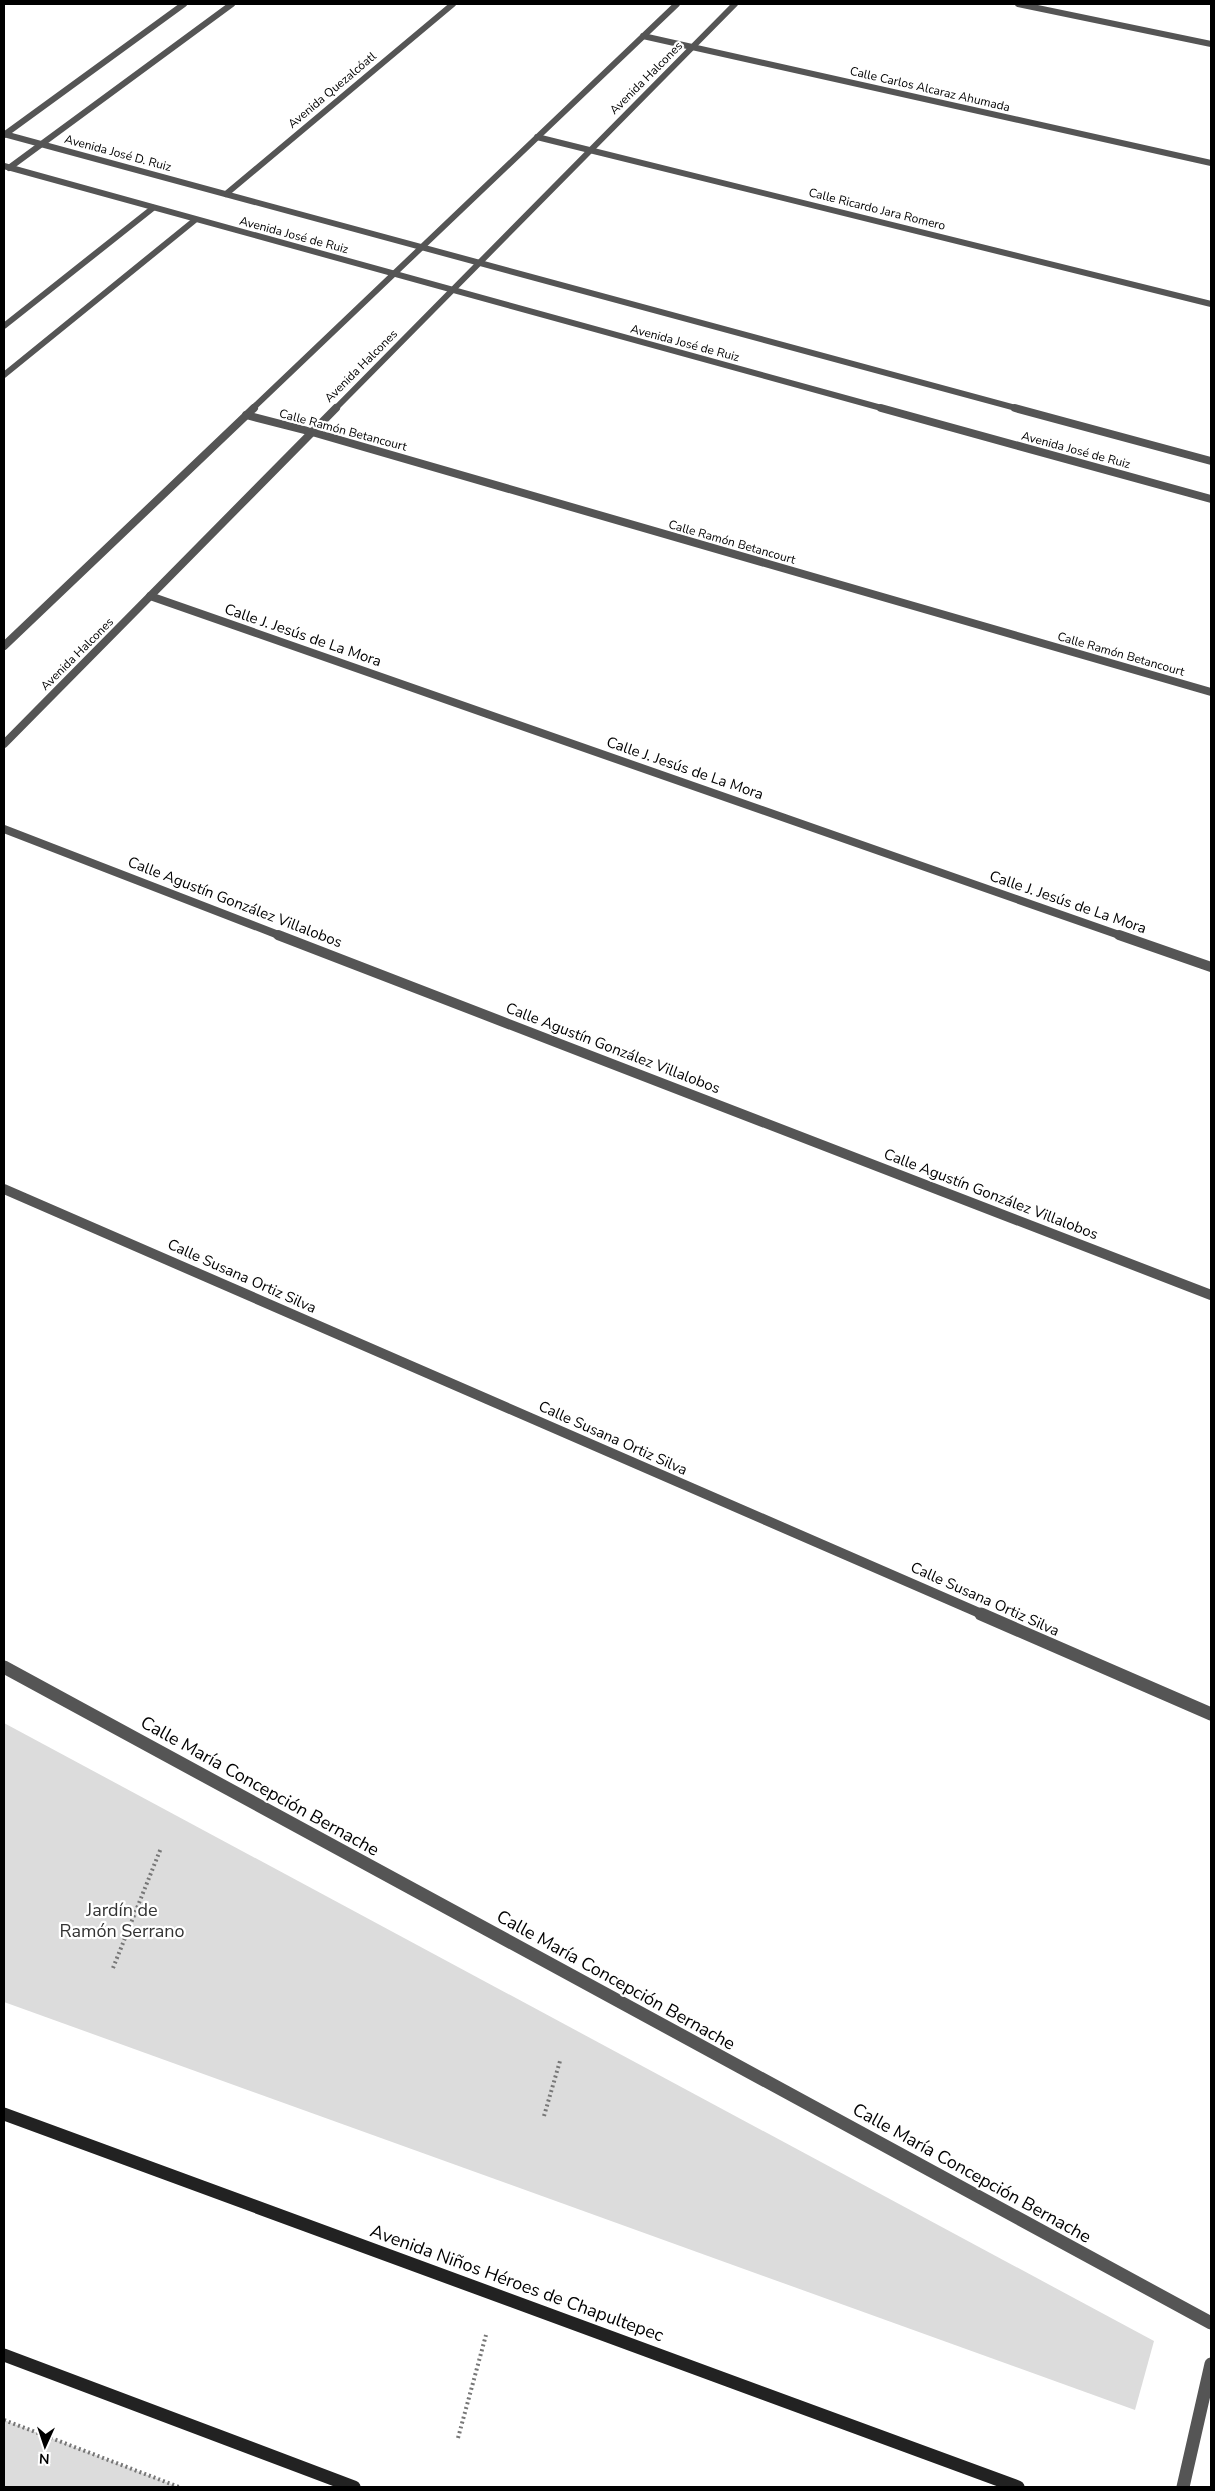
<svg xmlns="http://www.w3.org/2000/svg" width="1215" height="2491" font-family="'Nunito Sans',sans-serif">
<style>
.green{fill:#dcdcdc}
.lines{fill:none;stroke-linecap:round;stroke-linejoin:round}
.path{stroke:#777;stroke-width:4;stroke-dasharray:2 3;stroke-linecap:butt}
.minor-far3{stroke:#555;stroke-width:6}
.minor-far2{stroke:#555;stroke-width:8}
.minor-far1{stroke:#555;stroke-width:10}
.minor{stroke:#555;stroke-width:13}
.tertiary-far2{stroke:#555;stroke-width:6}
.tertiary-far1{stroke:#555;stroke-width:8}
.tertiary{stroke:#555;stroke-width:13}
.secondary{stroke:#222;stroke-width:13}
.labels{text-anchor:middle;stroke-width:4.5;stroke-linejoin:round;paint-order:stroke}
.far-street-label{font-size:12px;fill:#000;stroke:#fff}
.street-label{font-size:15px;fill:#000;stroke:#fff}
.near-street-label{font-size:18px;fill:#000;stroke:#fff}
.near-park-label{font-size:18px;fill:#333;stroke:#fff}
</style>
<rect width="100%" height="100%" fill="#fff"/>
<g class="green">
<polygon points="4,1723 1154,2341 1135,2410 4,2002"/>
<polygon points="4,2420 179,2487 4,2487"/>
</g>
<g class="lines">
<g class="path">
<polyline points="113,1968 161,1848"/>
<polyline points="544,2116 560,2061"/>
<polyline points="4,2420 179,2487"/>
<polyline points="458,2438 486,2335"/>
</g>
<g class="minor-far3">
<polyline points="1018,4 1211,44"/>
<polyline points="643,36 1211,163"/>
<polyline points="4,135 184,4"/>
<polyline points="537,137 1211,304"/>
<polyline points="9,168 232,4"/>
<polyline points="226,194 453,4"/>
<polyline points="4,326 153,208"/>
<polyline points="4,375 195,220"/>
<polyline points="252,409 677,4"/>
<polyline points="335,409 735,4"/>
</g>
<g class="minor-far2">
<polyline points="246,415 312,432 1211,692"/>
<polyline points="150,596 1122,936"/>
<polyline points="4,646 254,408"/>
<polyline points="4,744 336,408"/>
<polyline points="4,829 281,936"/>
</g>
<g class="minor-far1">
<polyline points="278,935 1211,1295"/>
<polyline points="1119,935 1211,967"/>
<polyline points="4,1189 984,1615"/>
</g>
<g class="minor">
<polyline points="981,1614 1211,1714"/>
<polyline points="4,1667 1211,2323"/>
</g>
<g class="tertiary-far2">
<polyline points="4,134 1019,409"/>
<polyline points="4,166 885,409"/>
</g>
<g class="tertiary-far1">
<polyline points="881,408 1211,499"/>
<polyline points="1015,408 1211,461"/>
</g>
<polyline class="tertiary" points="1183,2487 1211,2364"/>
<g class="secondary">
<polyline points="4,2114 1018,2487"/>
<polyline points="4,2355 354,2487"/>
</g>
</g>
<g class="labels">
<g class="far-street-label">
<text transform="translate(646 78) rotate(-45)" y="4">Avenida Halcones</text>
<text transform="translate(930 89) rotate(13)" y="4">Calle Carlos Alcaraz Ahumada</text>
<text transform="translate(332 90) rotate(-40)" y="4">Avenida Quezalcóatl</text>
<text transform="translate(118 153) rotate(15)" y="4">Avenida José D. Ruiz</text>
<text transform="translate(877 209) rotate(14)" y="4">Calle Ricardo Jara Romero</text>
<text transform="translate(294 235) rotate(15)" y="4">Avenida José de Ruiz</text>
<text transform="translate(685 343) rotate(15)" y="4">Avenida José de Ruiz</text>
<text transform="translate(361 366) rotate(-45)" y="4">Avenida Halcones</text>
<text transform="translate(343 430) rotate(15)" y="4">Calle Ramón Betancourt</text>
<text transform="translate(1076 450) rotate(15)" y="4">Avenida José de Ruiz</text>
<text transform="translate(732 542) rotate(16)" y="4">Calle Ramón Betancourt</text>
<text transform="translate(77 654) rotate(-45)" y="4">Avenida Halcones</text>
<text transform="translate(1121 654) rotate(16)" y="4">Calle Ramón Betancourt</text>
</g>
<g class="street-label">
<text transform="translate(303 635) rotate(19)" y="5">Calle J. Jesús de La Mora</text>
<text transform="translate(685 768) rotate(19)" y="5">Calle J. Jesús de La Mora</text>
<text transform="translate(235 902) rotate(21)" y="5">Calle Agustín González Villalobos</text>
<text transform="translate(1068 902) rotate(19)" y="5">Calle J. Jesús de La Mora</text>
<text transform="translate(613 1048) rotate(21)" y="5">Calle Agustín González Villalobos</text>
<text transform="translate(991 1194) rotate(21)" y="5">Calle Agustín González Villalobos</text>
<text transform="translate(242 1276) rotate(24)" y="5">Calle Susana Ortiz Silva</text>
<text transform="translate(613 1438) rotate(24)" y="5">Calle Susana Ortiz Silva</text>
<text transform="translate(985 1599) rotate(24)" y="5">Calle Susana Ortiz Silva</text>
</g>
<g class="near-street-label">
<text transform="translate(260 1786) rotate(29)" y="6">Calle María Concepción Bernache</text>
<text transform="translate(616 1980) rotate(29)" y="6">Calle María Concepción Bernache</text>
<text transform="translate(972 2173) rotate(29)" y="6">Calle María Concepción Bernache</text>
<text transform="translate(517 2283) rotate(20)" y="6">Avenida Niños Héroes de Chapultepec</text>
</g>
<g class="near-park-label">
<text x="122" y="1916">Jardín de<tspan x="122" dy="21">Ramón Serrano</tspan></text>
</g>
</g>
<rect width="1215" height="2491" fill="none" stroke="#000000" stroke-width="10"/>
<g transform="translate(45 2446) rotate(183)" stroke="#ffffff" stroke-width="4" paint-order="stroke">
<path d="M0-4L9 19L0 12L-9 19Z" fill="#000000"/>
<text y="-8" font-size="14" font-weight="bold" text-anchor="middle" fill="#000000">N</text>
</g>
</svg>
